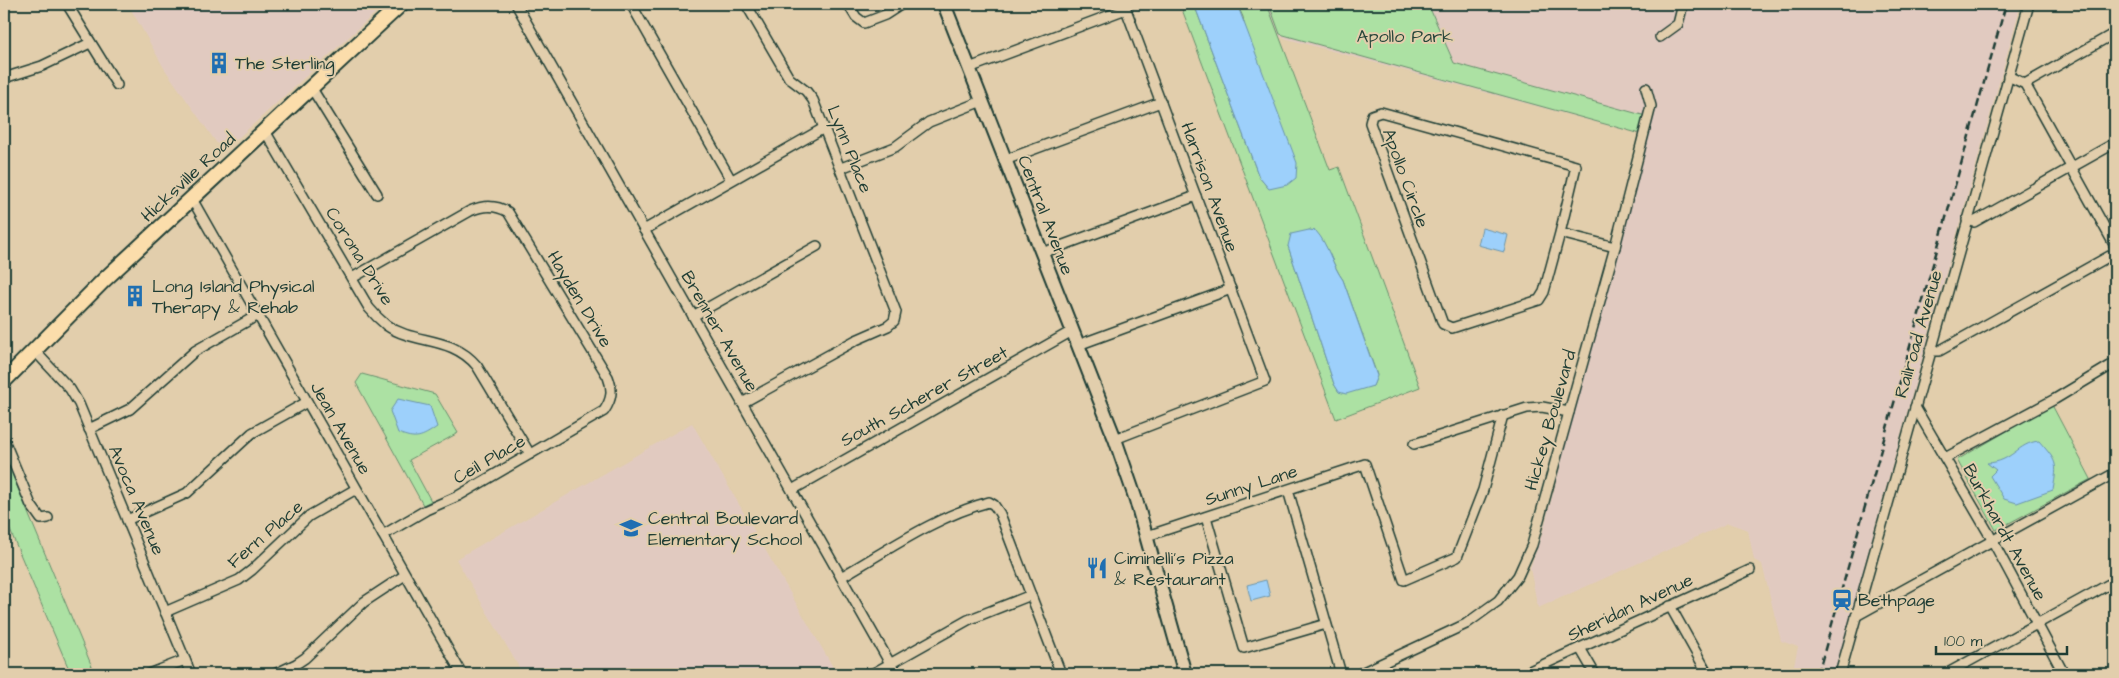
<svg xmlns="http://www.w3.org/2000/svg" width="2119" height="678" font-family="'Architects Daughter',sans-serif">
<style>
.built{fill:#e1cac0}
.green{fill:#ace1a3;stroke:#668f6c;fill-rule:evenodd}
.water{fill:#9dd0fb;stroke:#6b95ab}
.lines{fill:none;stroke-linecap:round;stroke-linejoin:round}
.minor-casing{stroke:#1f3d34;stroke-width:12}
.secondary-casing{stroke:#1f3d34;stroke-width:16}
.primary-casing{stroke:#1f3d34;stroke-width:18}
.minor{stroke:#e2ceac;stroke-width:9}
.secondary{stroke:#e2ceac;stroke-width:12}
.primary{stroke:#fbddab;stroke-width:14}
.rail{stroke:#1f3d34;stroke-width:2.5;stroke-dasharray:8 4;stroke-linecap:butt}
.labels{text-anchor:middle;stroke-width:4;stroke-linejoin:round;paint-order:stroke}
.park-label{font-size:18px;fill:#26453a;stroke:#e2ceac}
.poi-label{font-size:18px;fill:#1f3d34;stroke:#e2ceac;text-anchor:start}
.street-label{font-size:18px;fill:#1f3d34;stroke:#e2ceac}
</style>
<rect width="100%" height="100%" fill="#e2ceac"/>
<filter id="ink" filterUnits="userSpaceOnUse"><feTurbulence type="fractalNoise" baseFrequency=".02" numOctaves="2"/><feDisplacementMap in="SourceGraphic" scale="10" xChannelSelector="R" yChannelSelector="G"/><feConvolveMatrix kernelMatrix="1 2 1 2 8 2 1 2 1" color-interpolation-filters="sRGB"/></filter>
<g filter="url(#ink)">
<g class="built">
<polygon points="128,4 385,4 223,152 164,68"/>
<polygon points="1267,4 2021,4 1834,674 1792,674 1798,647 1781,641 1762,564 1754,560 1748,530 1728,523 1538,608 1530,568 1543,531 1647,136 1280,37"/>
<polygon points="692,423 837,674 523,674 456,559"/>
</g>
<g class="green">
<path d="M1180,4h14l65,173 10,12 -26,-172 -6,-13h30l63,166 9,-3 81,220 -84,32zM1309,230l6,1c13,13 17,34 28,49l34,95 -4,11 -34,6 -5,-8 -46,-138z"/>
<polygon points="1269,4 1428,4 1454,63 1646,116 1641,134 1280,34"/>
<polygon points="362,374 435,394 458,433 409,460 431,501 423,505 356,383"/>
<polygon points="2052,405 2091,479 1996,530 1957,460"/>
<polygon points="4,455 95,674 71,674 4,516"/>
</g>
<g class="water">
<polygon points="1194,4 1237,4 1297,163 1296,178 1287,185 1269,189 1259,177"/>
<polygon points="1482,228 1508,235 1504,252 1478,245"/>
<path d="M1309,230l7,1c12,13 16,34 27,49l34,96 -4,10 -27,8 -7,-2 -5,-8 -46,-138 3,-12z"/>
<path d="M398,399l32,7 7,21c-16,11 -21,13 -39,6l-8,-22z"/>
<path d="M2039,441c18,21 19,21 14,49l-36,13 -13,-4 -14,-23 6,-6 -9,-7c26,-1 30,-20 52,-22z"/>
<polygon points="1266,580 1270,596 1251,601 1247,585"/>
</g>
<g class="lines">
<g class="minor-casing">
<g id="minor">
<polyline points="67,4 117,85"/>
<polyline points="516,4 896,674"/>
<polyline points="631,4 731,180"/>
<polyline points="848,4 856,17 864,23 885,15 902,4"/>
<polyline points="1660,37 1678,24 1683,4"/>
<polyline points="969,68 1126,9"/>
<polyline points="2008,76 2025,84 2115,246"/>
<polyline points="4,78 42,66 90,43"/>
<polyline points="2025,84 2115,33"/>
<polyline points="311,87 377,194"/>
<path d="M265,131l104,177c5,6 11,12 17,17 29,20 65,10 91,41l53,88"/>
<polyline points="1005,160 1161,102"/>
<polyline points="841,168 895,147 929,122 982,101"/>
<polyline points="192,199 462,674"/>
<polyline points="1967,220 1974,222 2115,143"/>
<polyline points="644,230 824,128"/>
<polyline points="1560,233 1544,292 1539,300 1452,328 1443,324 1370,123 1372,115 1381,112 1576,166 1560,233 1615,247"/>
<polyline points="1042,253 1196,196"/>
<path d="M352,278l118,-67c13,-6 25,-7 38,1l100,165c5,13 4,22 -4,34l-146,85 -32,14 -43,25"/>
<polyline points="693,316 817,246"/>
<polyline points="1078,345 1231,289"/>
<polyline points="34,350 70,389 79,404 191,674"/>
<polyline points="1930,351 1939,351 2115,253"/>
<polyline points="742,403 856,340 888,326 894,321 896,312 813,100 806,91 789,78 746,4"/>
<polyline points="1915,407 1989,534 2064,674"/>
<polyline points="89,429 130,409 195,351 258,315"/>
<polyline points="1115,439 1265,381 1124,4"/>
<polyline points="4,440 31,505 41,519 48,518"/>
<polyline points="1414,444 1527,408 1542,407 1569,412"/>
<polyline points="1945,458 2055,399 2115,363"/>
<polyline points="792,490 1072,331"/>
<polyline points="1288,490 1341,674"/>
<polyline points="1206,517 1244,648 1326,624"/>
<polyline points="127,520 187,493 252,433 307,402"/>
<polyline points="1147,536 1365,464 1404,580 1457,557 1483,490 1503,415"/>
<path d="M841,577c47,-27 95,-61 148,-75l5,3 6,9 61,160"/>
<polyline points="1670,606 1708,674"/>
<polyline points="165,612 239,580 252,570 309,516 356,489"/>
<polyline points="1856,616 2115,473"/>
<polyline points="1580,648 1595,674"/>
<polyline points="149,674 185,660"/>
<polyline points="275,674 296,664 305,658 364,602 405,575"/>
<polyline points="872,674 968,620 1031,595"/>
<polyline points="1359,674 1466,624 1488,608 1498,601 1518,576 1532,545 1615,247 1651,106 1646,88"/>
<polyline points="1523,674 1750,570"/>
<polyline points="1840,674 2029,4"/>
<polyline points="1946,674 2115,581"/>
</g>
</g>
<g class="secondary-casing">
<polyline id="secondary" points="944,4 1115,439 1136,500 1185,674"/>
</g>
<g class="primary-casing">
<polyline id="primary" points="4,381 104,280 401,4"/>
</g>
<use href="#minor" class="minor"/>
<use href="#secondary" class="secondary"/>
<use href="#primary" class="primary"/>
<polyline class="rail" points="1818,674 2006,4"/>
</g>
</g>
<defs>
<g id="building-bare" transform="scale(1.725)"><path d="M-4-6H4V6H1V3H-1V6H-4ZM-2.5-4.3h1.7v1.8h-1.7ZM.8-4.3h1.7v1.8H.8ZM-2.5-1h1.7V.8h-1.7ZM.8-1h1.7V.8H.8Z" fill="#1f6fb2" stroke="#e2ceac" stroke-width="2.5" paint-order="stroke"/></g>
<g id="school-bare" transform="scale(1.725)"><path d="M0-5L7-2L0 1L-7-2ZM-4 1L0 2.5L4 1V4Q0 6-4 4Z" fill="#1f6fb2" stroke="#e2ceac" stroke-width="2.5" paint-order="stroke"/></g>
<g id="restaurant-bare" transform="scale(1.725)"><path d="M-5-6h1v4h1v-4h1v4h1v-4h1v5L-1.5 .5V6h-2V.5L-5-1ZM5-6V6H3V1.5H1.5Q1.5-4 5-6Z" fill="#1f6fb2" stroke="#e2ceac" stroke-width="2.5" paint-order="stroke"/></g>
<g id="station-bare" transform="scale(1.725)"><path d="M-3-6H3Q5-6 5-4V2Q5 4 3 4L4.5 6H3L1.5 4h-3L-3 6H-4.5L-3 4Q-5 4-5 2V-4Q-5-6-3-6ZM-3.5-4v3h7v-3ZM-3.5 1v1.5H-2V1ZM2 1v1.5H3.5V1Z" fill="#1f6fb2" stroke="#e2ceac" stroke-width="2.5" paint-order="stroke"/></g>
</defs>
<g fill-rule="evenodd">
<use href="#building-bare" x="219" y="63"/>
<use href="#building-bare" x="135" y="296"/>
<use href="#school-bare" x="631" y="528"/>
<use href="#restaurant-bare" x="1097" y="568"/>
<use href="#station-bare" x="1842" y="600"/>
</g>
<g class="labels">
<g class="park-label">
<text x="1405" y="42">Apollo Park</text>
</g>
<g class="poi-label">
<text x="235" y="69">The Sterling</text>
<text x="152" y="292">Long Island Physical<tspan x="152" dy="21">Therapy &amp; Rehab</tspan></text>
<text x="648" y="524">Central Boulevard<tspan x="648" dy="21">Elementary School</tspan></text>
<text x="1114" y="564">Ciminelli's Pizza<tspan x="1114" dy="21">&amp; Restaurant</tspan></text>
<text x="1858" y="606">Bethpage</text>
</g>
<g class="street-label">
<text transform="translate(850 149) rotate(68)" y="6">Lynn Place</text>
<text transform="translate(188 177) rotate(-43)" y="6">Hicksville Road</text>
<text transform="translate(1406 178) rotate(70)" y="6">Apollo Circle</text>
<text transform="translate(1210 187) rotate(70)" y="6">Harrison Avenue</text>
<text transform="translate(1046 215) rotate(69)" y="6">Central Avenue</text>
<text transform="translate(360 256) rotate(58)" y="6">Corona Drive</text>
<text transform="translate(580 299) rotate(59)" y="6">Hayden Drive</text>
<text transform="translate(720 331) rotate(60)" y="6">Brenner Avenue</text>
<text transform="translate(1918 334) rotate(-74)" y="6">Railroad Avenue</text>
<text transform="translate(924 396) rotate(-29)" y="6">South Scherer Street</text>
<text transform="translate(1550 420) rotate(-74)" y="6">Hickey Boulevard</text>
<text transform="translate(341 428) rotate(60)" y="6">Jean Avenue</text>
<text transform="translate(489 459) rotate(-30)" y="6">Ceil Place</text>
<text transform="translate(1251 485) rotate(-18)" y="6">Sunny Lane</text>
<text transform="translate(137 500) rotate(67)" y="6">Avoca Avenue</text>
<text transform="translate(2005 532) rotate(61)" y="6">Burkhardt Avenue</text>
<text transform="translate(265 534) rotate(-41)" y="6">Fern Place</text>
<text transform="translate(1630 607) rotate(-25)" y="6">Sheridan Avenue</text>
</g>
</g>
<rect width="2119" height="678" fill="none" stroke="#e2ceac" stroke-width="20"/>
<rect x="10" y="10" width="2099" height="658" fill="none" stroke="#1f3d34" stroke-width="2" filter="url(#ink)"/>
<path d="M1936 646v8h131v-8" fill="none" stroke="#1f3d34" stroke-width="2.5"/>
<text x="1944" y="646" font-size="15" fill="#1f3d34" stroke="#e2ceac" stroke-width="4" paint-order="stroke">100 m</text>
</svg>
